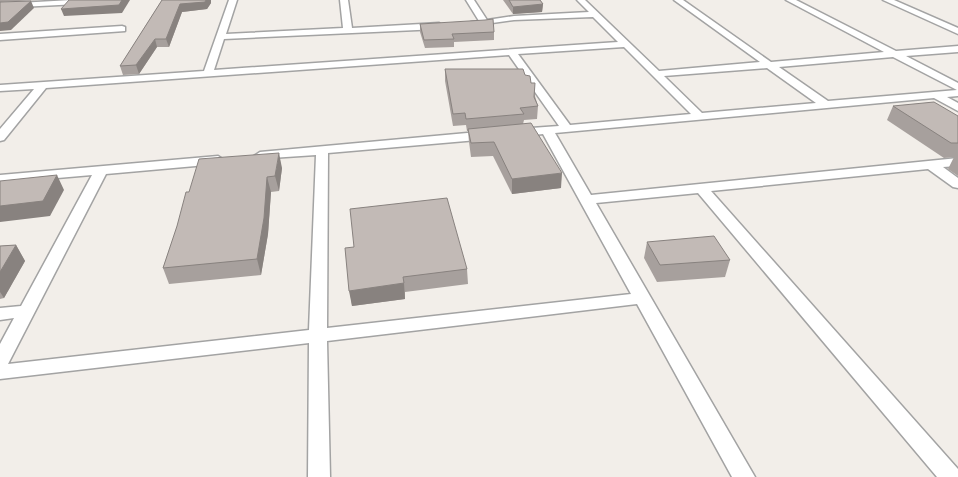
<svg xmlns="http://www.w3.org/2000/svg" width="958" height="477" font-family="Poppins,sans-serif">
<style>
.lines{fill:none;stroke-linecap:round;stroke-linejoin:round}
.street-casing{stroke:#a3a3a3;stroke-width:3}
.street{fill:#fff;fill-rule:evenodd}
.wall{fill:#a7a09d}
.shaded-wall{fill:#88827f}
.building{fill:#c2bab6;stroke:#88827f}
</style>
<rect width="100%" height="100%" fill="#f2eee9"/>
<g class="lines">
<g class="street-casing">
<g id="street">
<polygon points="72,0 122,0 118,2 0,8 0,4"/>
<path d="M229,0h8l-11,34 117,-6 -3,-28h8l4,28 87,-5 4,3 -4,3 -215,10 -10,31 404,-28 -25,-25 -79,3 -43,6v-4l8,-1 -13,-21h8l13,20 27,-4 75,-4 -12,-12h8l74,71 101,-9 -86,-62h9l88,62 113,-10 -98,-52h10l100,51 62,-5v6l-52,4 52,27v13l-11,1 11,6v8l-24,-13 -379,35 36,62 367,-37v8l-15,1 15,11v10l-5,-1 -25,-18 -217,22 247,278v8h-21l-239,-284 -102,10 159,274h-23l-95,-173 -310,37 3,136h-22l1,-134 -309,36v-35l14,-26 -14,2v-12l21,-2 71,-131 -92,8v-8l218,-19 6,4 -6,4 -112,10 -98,190 301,-34 7,-175 -60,4 -2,-3 6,-4 229,-21 6,4 -6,4 -161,14 -1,175 304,-34 -88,-160 -26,3 -6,-4 6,-4 42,-3 -50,-71 -463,33 -42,52 -4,1v-12l34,-40 -34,2v-6l204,-14zM624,47l67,67 -121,11 -52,-71zM893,57l64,33 -129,11 -49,-34zM767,68l49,35 -114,10 -38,-37z"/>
<polygon points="883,0 894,0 958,28 958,34"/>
<polygon points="122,26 125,27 125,31 0,40 0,34"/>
</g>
</g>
<use href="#street" class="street"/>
</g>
<g class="wall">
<polygon points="0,0 38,0 0,2"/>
<polygon points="162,0 211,0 211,3 207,9 182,12 169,47 157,47 139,74 123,75 120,66"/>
<polygon points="503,0 540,0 543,4 542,12 513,14"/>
<polygon points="420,24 494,32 494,40 454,42 454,47 425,48 420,32"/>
<polygon points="445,69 525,75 531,83 538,106 537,119 524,120 523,124 561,188 512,194 493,156 471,157 469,142 468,131 467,131 466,125 453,126 445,81"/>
<polygon points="893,106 958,116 958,176 948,169 954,157 944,158 887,120"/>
<polygon points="282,168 279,191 271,192 268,234 261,275 169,284 163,268 189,192"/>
<polygon points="647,242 730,260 725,277 657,282 644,258"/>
<polygon points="16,245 25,261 4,298 0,299 0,246"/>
<polygon points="345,248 467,269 468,284 405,292 405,299 352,306"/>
</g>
<g class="shaded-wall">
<polygon points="122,0 130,0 122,13 64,16 61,9"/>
<polygon points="206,0 211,0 211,3 207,9 182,12 169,47 166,39 180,4"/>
<polygon points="31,1 34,8 11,30 0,31 0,23"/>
<polygon points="543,4 542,12 513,14 513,7"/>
<polygon points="155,39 157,47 139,74 136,65"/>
<polygon points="279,153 282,168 279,191 275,176"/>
<polygon points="562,173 561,188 512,194 512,179"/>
<polygon points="57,175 64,190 50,216 0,222 0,206"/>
<polygon points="267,177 271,192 268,234 261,275 257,259"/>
<polygon points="16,245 25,261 4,298 0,292 0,272"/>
<polygon points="404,283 405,299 352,306 349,291"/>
</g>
<g class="building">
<polygon points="69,0 122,0 119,5 61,9"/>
<polygon points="162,0 206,0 205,2 180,4 166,39 155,39 136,65 120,66"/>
<polygon points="509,0 540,0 543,4 513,7"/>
<polygon points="31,1 8,22 0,23 0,2"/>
<polygon points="493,19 494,32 452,34 454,39 424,40 420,24 485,20"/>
<polygon points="445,69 523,69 525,75 530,76 531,83 535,83 534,97 538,106 520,108 524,114 466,119 465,113 453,114"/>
<polygon points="934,102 958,116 958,143 951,143 893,106"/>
<polygon points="531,123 562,173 512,179 494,142 471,143 468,129"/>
<polygon points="279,153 275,176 267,177 264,218 257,259 163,268 177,226 186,192 189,192 199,159"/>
<polygon points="57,175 43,201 0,206 0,181"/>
<polygon points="447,198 467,269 403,277 404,283 349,291 345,248 354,247 350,209"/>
<polygon points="714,236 730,260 660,265 647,242"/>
<polygon points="16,245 0,272 0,246"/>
</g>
</svg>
